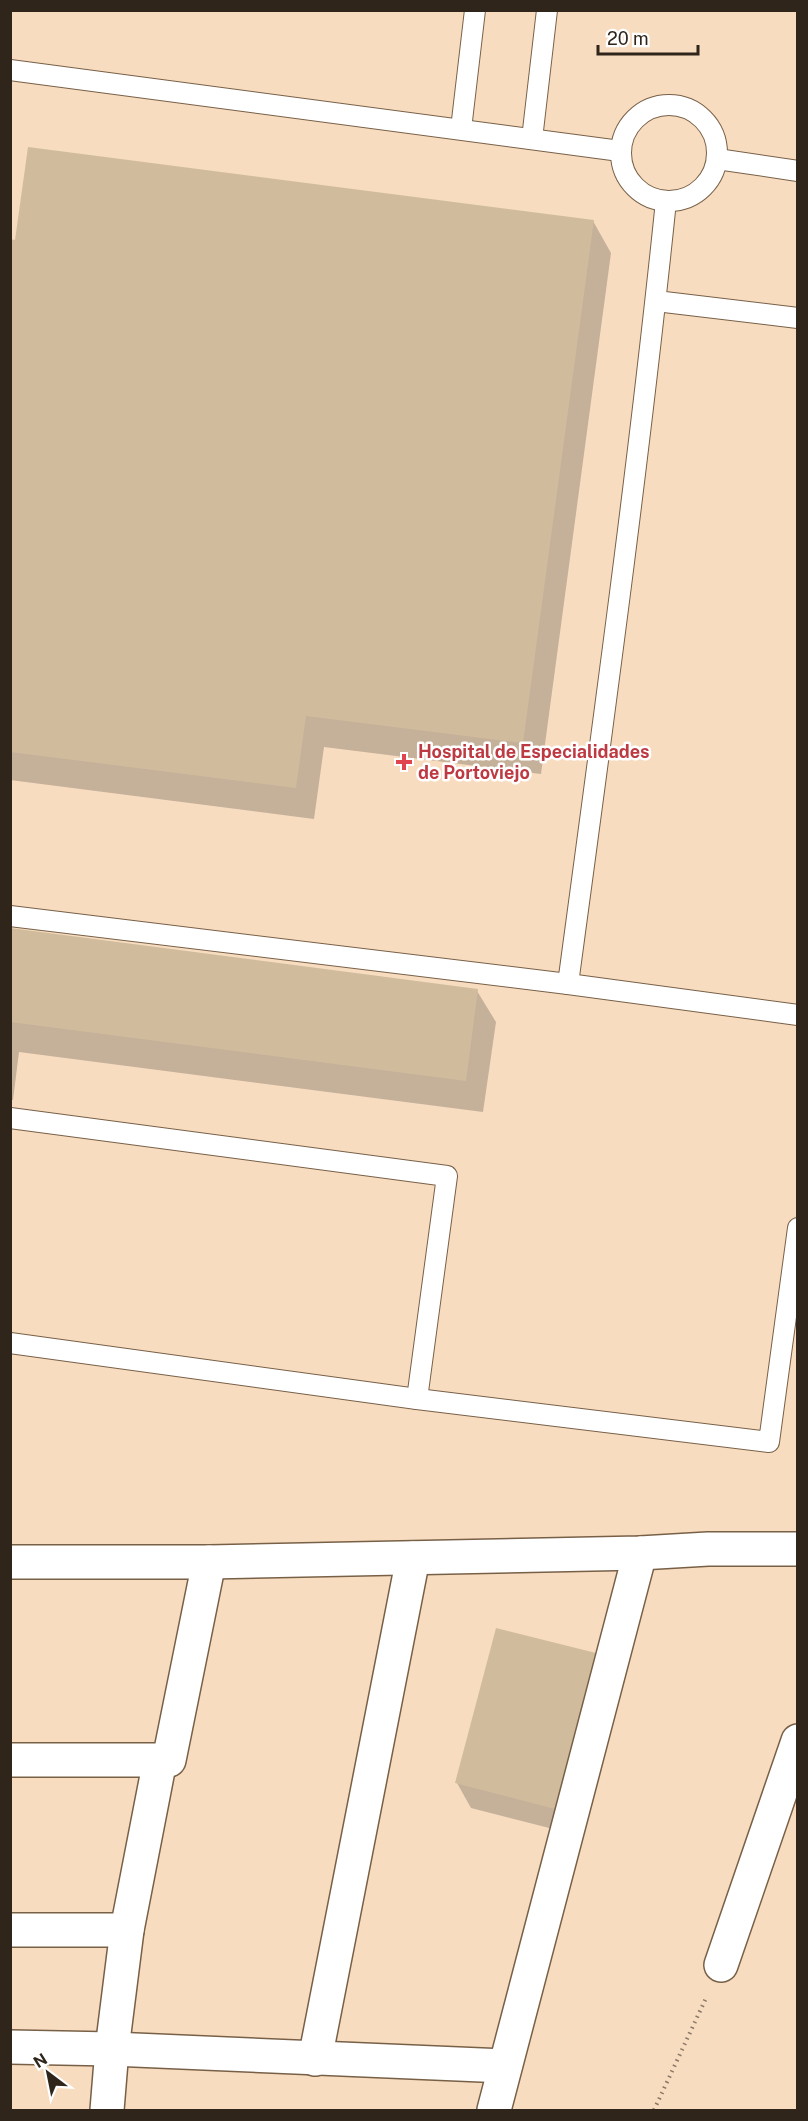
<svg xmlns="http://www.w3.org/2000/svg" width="808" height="2121" font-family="'Public Sans',sans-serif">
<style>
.shadow{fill:#0003}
.building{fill:#d0bc9d}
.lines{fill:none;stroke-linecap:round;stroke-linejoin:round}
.lane-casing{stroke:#786047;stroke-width:22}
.street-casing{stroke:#786047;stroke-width:36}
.path{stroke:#8a7866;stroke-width:4;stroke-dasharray:1.5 4.5;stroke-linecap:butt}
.lane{stroke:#fff;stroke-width:20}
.street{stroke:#fff;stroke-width:33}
.health-dot{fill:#e0444e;stroke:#fff;stroke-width:2}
.labels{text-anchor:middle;stroke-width:5;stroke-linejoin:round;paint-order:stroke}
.health-label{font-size:18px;font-weight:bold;fill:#be3a42;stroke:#fff;text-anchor:start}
</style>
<rect width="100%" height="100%" fill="#f7dcc0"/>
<g class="shadow">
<polygon points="593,221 611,253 541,774 324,747 314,819 10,780 10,241"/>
<polygon points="10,930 477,991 496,1022 483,1112 19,1052 13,1100 10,1100"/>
<polygon points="595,1654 609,1679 569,1833 471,1808 457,1783"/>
</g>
<g class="building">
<polygon points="28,147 594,220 523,743 306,716 296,788 10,752 10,239 15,240"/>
<polygon points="10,928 478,989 466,1081 10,1022"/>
<polygon points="496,1628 596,1653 555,1809 455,1783"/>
</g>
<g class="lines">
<g class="lane-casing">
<g id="lane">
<polyline points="10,70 620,151"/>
<circle cx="669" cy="153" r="48"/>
<polyline points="461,129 475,10"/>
<polyline points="532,139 547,10"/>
<polyline points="717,159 798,171"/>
<polyline points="656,301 798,318"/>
<path d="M10,916l558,68c35,-260 71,-521 98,-783"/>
<polyline points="568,984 798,1015"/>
<polyline points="10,1118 447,1176 417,1399"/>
<polyline points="10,1343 417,1399 769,1442 798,1228"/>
</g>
</g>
<g class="street-casing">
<g id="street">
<polyline points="10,1562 209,1562 640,1553 708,1549 798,1549"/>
<polyline points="10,1760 169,1760 209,1562"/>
<polyline points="10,1930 127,1930"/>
<polyline points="721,1965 798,1741"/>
<polyline points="10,2047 112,2049 505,2066"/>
<polyline points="315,2059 413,1558"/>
<polyline points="107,2110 112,2049 127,1930 160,1760"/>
<polyline points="494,2110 640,1553"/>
</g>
</g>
<polyline class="path" points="654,2110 707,1996"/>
<use href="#lane" class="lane"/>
<use href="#street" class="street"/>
</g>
<path class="health-dot" d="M401 753h6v6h6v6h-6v6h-6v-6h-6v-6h6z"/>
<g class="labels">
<g class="health-label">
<text x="418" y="758">Hospital de Especialidades<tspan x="418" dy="21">de Portoviejo</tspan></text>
</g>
</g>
<rect width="808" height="2121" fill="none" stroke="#2f251a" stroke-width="24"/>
<g transform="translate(48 2073) rotate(328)" stroke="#ffffff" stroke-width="4.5" paint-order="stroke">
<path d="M0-4.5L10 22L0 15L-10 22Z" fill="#2f251a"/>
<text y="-9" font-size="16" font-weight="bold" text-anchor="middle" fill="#2f251a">N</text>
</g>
<path d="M598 45v9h100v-9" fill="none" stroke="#2f251a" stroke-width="3"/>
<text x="607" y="45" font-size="18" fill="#2f251a" stroke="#ffffff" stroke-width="4.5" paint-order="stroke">20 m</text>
</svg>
